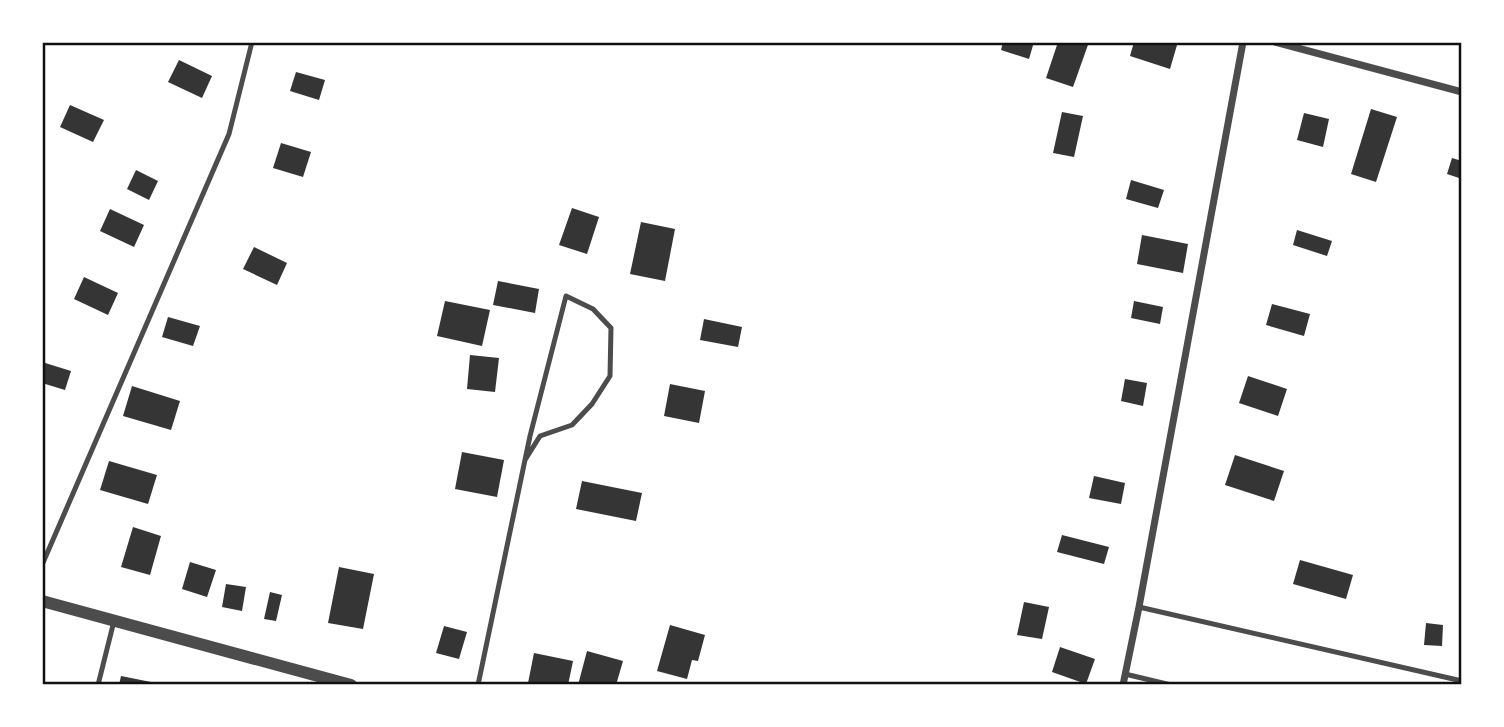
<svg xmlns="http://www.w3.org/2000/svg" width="1504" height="727" font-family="Overpass,sans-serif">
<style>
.building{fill:#353535}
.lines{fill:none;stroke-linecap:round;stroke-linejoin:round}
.service{stroke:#4c4c4c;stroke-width:5}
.minor{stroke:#4c4c4c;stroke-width:7}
.tertiary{stroke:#4c4c4c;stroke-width:12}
.neatline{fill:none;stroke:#111;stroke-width:2.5}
</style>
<rect width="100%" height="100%" fill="#fff"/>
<g class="building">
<polygon points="1003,42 1034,42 1029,59 1001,50"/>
<polygon points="1058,42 1089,42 1073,87 1046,78"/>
<polygon points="1134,42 1166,42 1177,45 1170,69 1130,56"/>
<polygon points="179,60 212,76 202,98 168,82"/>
<polygon points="296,72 325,80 319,100 290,91"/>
<polygon points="70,105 104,120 93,142 60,127"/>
<polygon points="1371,109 1397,117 1376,182 1351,174"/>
<polygon points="1062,112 1083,116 1074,157 1053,153"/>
<polygon points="1304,113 1329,119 1323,147 1297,140"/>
<polygon points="281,143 311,152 303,177 273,168"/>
<polygon points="1452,158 1462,161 1462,179 1447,174"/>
<polygon points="136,170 158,181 149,200 127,189"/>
<polygon points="1131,180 1164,190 1158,208 1126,199"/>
<polygon points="572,208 599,217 587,254 559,245"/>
<polygon points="110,209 144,225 134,247 100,231"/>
<polygon points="641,222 675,229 665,281 630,274"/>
<polygon points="1297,230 1332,241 1327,256 1293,245"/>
<polygon points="1142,235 1188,244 1183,273 1137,264"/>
<polygon points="254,247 287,263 277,285 243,269"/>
<polygon points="84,277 118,293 108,315 74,299"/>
<polygon points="498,281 539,289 535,313 493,305"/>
<polygon points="445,301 490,310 482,346 437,336"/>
<polygon points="1134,301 1163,307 1160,324 1131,318"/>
<polygon points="1272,304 1310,314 1304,336 1266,325"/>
<polygon points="168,317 200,326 193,346 162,337"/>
<polygon points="704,319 742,327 738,347 700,340"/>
<polygon points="470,355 499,358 495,392 467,389"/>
<polygon points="42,362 71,371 65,390 42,383"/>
<polygon points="1248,376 1287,389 1278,416 1239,403"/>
<polygon points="1125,379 1147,383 1143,406 1121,401"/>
<polygon points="670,384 705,391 699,423 664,416"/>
<polygon points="132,386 180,401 171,430 123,416"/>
<polygon points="462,452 504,460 497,497 455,489"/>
<polygon points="1235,455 1284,471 1274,501 1225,485"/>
<polygon points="109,461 157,475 148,504 100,490"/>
<polygon points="1094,476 1125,483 1121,504 1089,498"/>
<polygon points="582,481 642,493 636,521 576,509"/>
<polygon points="133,527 161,536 150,575 121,567"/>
<polygon points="1062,535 1109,547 1104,564 1057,552"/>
<polygon points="1300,560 1353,575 1346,599 1293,584"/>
<polygon points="190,562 216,570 207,597 182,589"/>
<polygon points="339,567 374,574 363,629 328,623"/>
<polygon points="226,584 246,587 242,611 222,607"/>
<polygon points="270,592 282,595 276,621 264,619"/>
<polygon points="1024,602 1049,607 1042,639 1017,635"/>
<polygon points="1426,623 1443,625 1442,646 1424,645"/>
<polygon points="670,625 705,635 698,661 692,660 687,679 657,671"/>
<polygon points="444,626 467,632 459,659 436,653"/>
<polygon points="1060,647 1095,659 1086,684 1052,672"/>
<polygon points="587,651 623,661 616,685 578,685"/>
<polygon points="534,653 573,661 568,685 537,685 528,683"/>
<polygon points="121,676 161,684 161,685 119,685"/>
</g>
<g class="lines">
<g class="service">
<polyline points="42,565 229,134 252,42"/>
<polyline points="1139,607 1462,681"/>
<polyline points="1125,674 1171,685"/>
<polyline points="98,685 114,621"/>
<polyline points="478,685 530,436 566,296 593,309 611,328 610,376 592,404 572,425 540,436 525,460"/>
</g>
<g class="minor">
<polyline points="1275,42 1462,92"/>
<polyline points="1123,685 1139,607 1243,42"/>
</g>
<polyline class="tertiary" points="42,601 351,685"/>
</g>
<rect width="1504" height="727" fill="none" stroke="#ffffff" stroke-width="88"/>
<rect x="44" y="44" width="1416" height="639" class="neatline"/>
</svg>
